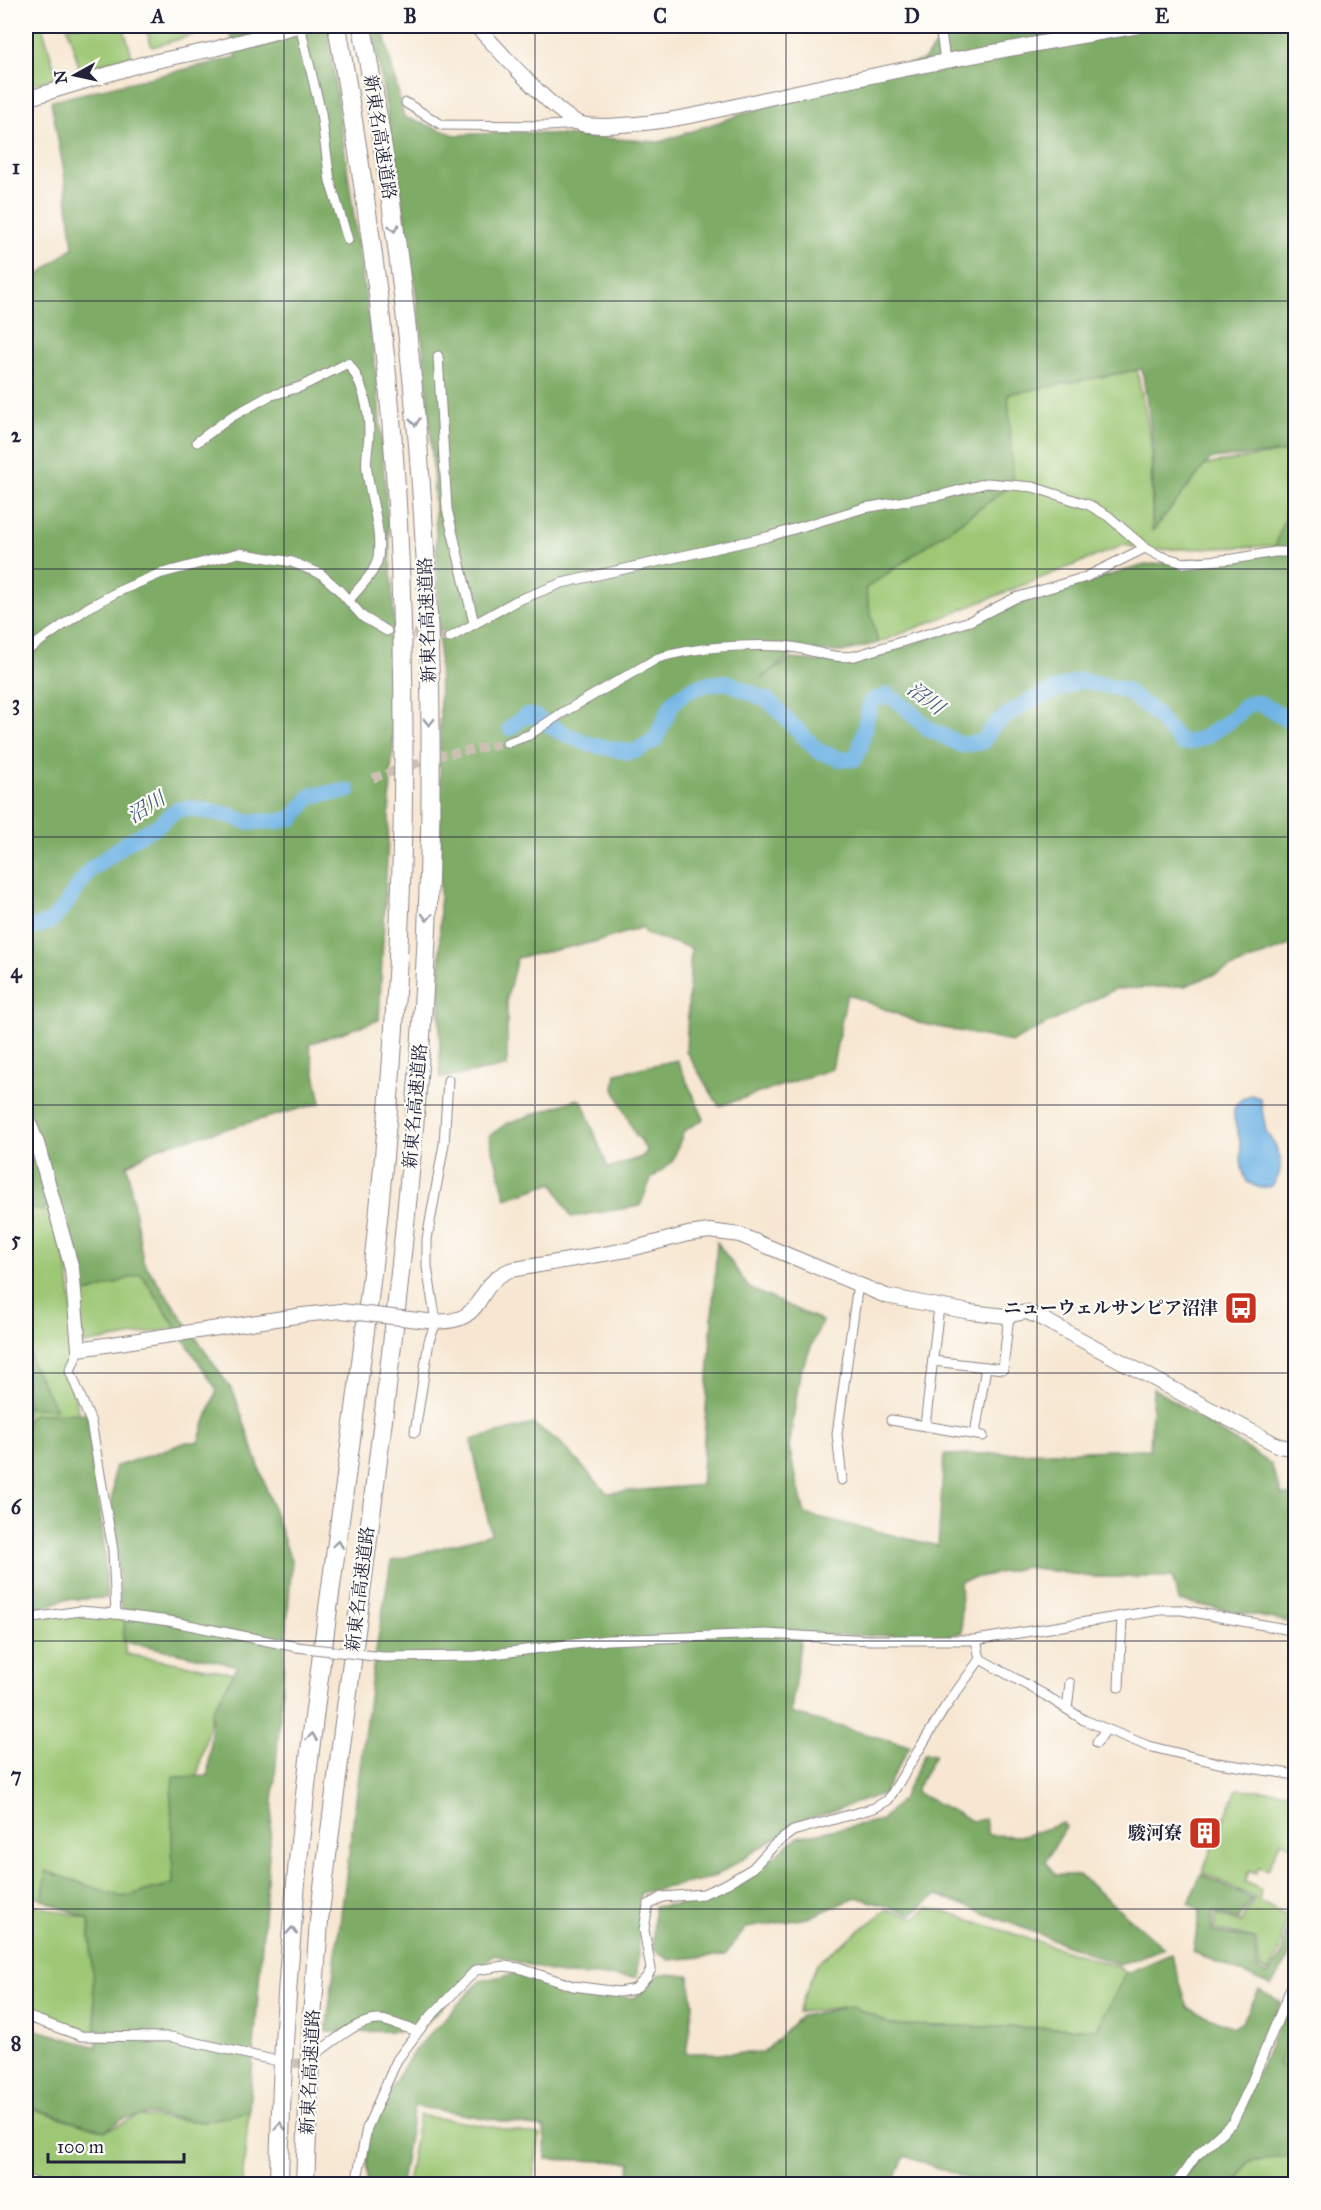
<svg xmlns="http://www.w3.org/2000/svg" width="1321" height="2210" font-family="'IM FELL Great Primer','Noto Serif JP',serif">
<style>
.green{fill:#9dc774;stroke:#607458;stroke-width:1.5}
.forest{fill:#7eac66;stroke:#506750;stroke-width:1.5}
.water{fill:#6fb4e5;stroke:#486b90;stroke-width:1.5}
.lines{fill:none;stroke-linecap:round;stroke-linejoin:round}
.river{stroke:#6fb4e5;stroke-width:16}
.street-tunnel{stroke:#ccc0b4;stroke-width:9;stroke-dasharray:9 4.5;stroke-linecap:butt}
.street-casing{stroke:#8c8486;stroke-width:11}
.secondary-casing{stroke:#8c8486;stroke-width:16}
.highway-casing{stroke:#8c8486;stroke-width:20}
.street{stroke:#fff;stroke-width:9}
.secondary{stroke:#fff;stroke-width:14}
.highway{stroke:#fff;stroke-width:18}
.street-bridge-casing{stroke:#8c8486;stroke-width:11;stroke-linecap:butt}
.secondary-bridge-casing{stroke:#8c8486;stroke-width:16;stroke-linecap:butt}
.street-bridge{stroke:#fff;stroke-width:9}
.secondary-bridge{stroke:#fff;stroke-width:14}
.oneway{stroke:#9c9ca7}
.grid{fill:none;stroke:#22223b;stroke-width:1.5;stroke-opacity:0.55}
.labels{text-anchor:middle;stroke-width:4.5;stroke-linejoin:round;paint-order:stroke}
.street-label{font-size:18px;fill:#22223b;stroke:#fdfcf7}
.poi-label{font-size:18px;font-weight:bold;fill:#22223b;stroke:#fdfcf7;text-anchor:end}
.water-label{font-size:20px;font-style:italic;fill:#415c7f;stroke:#fdfcf7}
.neatline{fill:none;stroke:#22223b;stroke-width:2}
.grid-label{font-size:20px;text-anchor:middle;font-weight:bold;fill:#22223b}
</style>
<rect width="100%" height="100%" fill="#fdfcf7"/>
<filter id="ink" filterUnits="userSpaceOnUse"><feTurbulence type="fractalNoise" baseFrequency=".0167" numOctaves="2"/><feDisplacementMap in="SourceGraphic" scale="12" xChannelSelector="R" yChannelSelector="G"/><feConvolveMatrix kernelMatrix="1 2 1 2 8 2 1 2 1" color-interpolation-filters="sRGB"/></filter>
<filter id="wash" filterUnits="userSpaceOnUse"><feTurbulence type="fractalNoise" baseFrequency=".008" numOctaves="4" result="noise"/><feDisplacementMap in="SourceGraphic" scale="24" xChannelSelector="R" yChannelSelector="G"/><feGaussianBlur stdDeviation="1.35" result="paint"/><feColorMatrix in="noise" values="0 0 0 0 0 0 0 0 0 0 0 0 0 0 0 0 0 1.4 0 .05"/><feComposite in="paint" operator="in"/></filter>
<g filter="url(#wash)">
<rect width="100%" height="100%" fill="#f7e7d2"/>
<g class="green">
<polygon points="26,26 42,26 57,77 26,86"/>
<polygon points="67,26 123,26 132,56 80,70"/>
<polygon points="145,26 201,26 203,32 152,47"/>
<polygon points="1137,370 1151,442 1152,525 1205,465 1295,450 1295,510 1282,524 1276,546 1150,550 1124,545 878,643 865,589 1013,485 1008,394"/>
<polygon points="26,1123 68,1270 77,1353 68,1372 83,1429 107,1598 26,1601"/>
<polygon points="141,1273 176,1328 82,1344 80,1294"/>
<polygon points="80,1611 125,1618 125,1654 235,1673 212,1711 197,1777 173,1777 173,1884 122,1897 46,1871 43,1900 26,1893 26,1619"/>
<polygon points="1237,1789 1295,1792 1295,1847 1281,1840 1268,1870 1259,1867 1255,1874 1249,1871 1245,1882 1261,1890 1259,1901 1290,1918 1283,1931 1279,1953 1268,1972 1260,1968 1256,1938 1214,1930 1216,1914 1240,1923 1255,1898 1202,1872"/>
<polygon points="26,1903 89,1919 97,2034 26,2012"/>
<polygon points="929,1907 1118,1967 1126,1973 1097,2029 892,2025 852,2006 798,2012 817,1963 886,1910 915,1917"/>
<polygon points="1295,1984 1295,2072 1279,2066 1292,2013 1283,2009"/>
<polygon points="26,2107 105,2131 139,2116 204,2122 249,2111 242,2184 26,2184"/>
<polygon points="419,2115 540,2135 532,2184 407,2184"/>
<polygon points="1295,2155 1295,2184 1235,2184 1249,2162"/>
</g>
<g class="forest">
<polygon points="228,26 356,26 330,28 329,39 377,380 390,550 398,694 392,758 379,1020 309,1044 321,1103 159,1147 127,1165 143,1261 234,1393 288,1552 292,1560 249,2111 204,2122 148,2114 122,2119 105,2131 26,2106 26,2027 97,2047 89,1919 43,1900 45,1871 122,1897 173,1884 171,1797 173,1777 208,1776 212,1711 238,1666 123,1641 125,1618 120,1601 117,1544 112,1503 114,1467 187,1442 198,1442 217,1390 141,1274 91,1292 77,1294 51,1198 43,1211 26,1207 26,285 73,247 64,172 51,101 237,57"/>
<path d="M372,26h10l22,91 51,18 63,-3 142,10 159,-54 105,-28 17,-22 -3,-12h357v425l-85,8 -58,73 1,-88 -11,-75 -134,25 5,91 -148,104 13,54 -36,9 -45,-1 -36,27 30,-19 50,4 21,-2 112,-38 49,-23 122,-35 129,-13 8,-28 13,-13v432l-110,43 -70,3 -103,53 -93,-19 -72,-29 -15,75 -113,37 -33,-55 5,-103 -46,-14 -2,-7 -44,14 -82,17 -10,39v69l-52,10 -15,1c-2,-226 6,-453 -12,-679 -11,-125 -35,-249 -56,-372z"/>
<polygon points="677,1060 704,1119 684,1131 672,1162 651,1179 640,1206 571,1217 553,1183 506,1199 489,1136 506,1124 577,1099 582,1101 608,1168 642,1157 647,1151 640,1139 636,1136 614,1089 616,1073"/>
<polygon points="717,1242 749,1288 822,1321 800,1373 789,1448 805,1514 938,1546 944,1455 1150,1449 1153,1388 1271,1464 1282,1495 1295,1496 1295,1623 1179,1601 1172,1577 1092,1577 1026,1567 960,1581 962,1632 951,1636 801,1635 791,1713 910,1746 883,1794 805,1820 712,1878 640,1893 637,1977 563,1975 494,1955 418,2031 326,2032 372,1674 391,1561 491,1534 471,1440 533,1424 560,1442 607,1493 701,1485"/>
<polygon points="26,1337 32,1364 56,1409 28,1408 26,1394"/>
<polygon points="87,1413 104,1544 107,1598 65,1599 26,1614 26,1421 33,1414"/>
<polygon points="925,1753 935,1755 915,1792 972,1821 985,1819 988,1835 1024,1836 1063,1823 1066,1827 1045,1862 1056,1875 1079,1875 1164,1948 1119,1965 937,1895 912,1914 856,1897 808,1918 746,1928 725,1955 669,1960 653,1949 654,1907 705,1901 753,1874 798,1837 882,1820 902,1799"/>
<path d="M1201,1874l51,25 -14,21 -25,-9 -1,21 42,7 4,31 10,5 14,-20 4,-23 8,-18 1,1c1,12 -4,39 -10,49 -4,8 -10,15 -14,21l-78,-33 7,-41 -12,-8z"/>
<polygon points="1171,1954 1188,2008 1233,2027 1243,2021 1259,1990 1281,2002 1236,2117 1174,2184 982,2184 905,2156 892,2184 626,2184 631,2162 546,2159 544,2128 414,2106 401,2184 367,2184 367,2128 413,2052 480,1981 516,1973 573,1992 634,1998 659,1974 689,1975 693,2004 686,2053 763,2053 801,2016 852,2006 892,2025 1097,2029 1126,1973"/>
<polygon points="1285,2012 1293,2015 1279,2065 1295,2072 1295,2155 1249,2162 1235,2184 1177,2184 1180,2179 1234,2125"/>
</g>
<path class="water" d="M1251,1095l9,3 6,34 9,13 6,15 -2,15 -7,11 -12,2 -13,-6c-9,-19 -4,-23 -7,-41 -4,-20 -17,-36 11,-46z"/>
<g class="lines">
<g class="river">
<path d="M510,728l15,-12h8l28,16 27,12 40,8 9,-2 18,-10 17,-36 7,-7 15,-9 10,-3 23,-3 42,19 49,50 22,8h15l5,-11 11,-47 17,-6 16,11 25,23 33,16 20,-3 13,-18 32,-22 53,-22 45,10 25,19 32,34c18,0 36,-14 50,-24 7,-5 12,-16 22,-16 15,1 29,16 42,22"/>
<polyline points="26,930 50,922 63,908 90,870 129,841 157,826 176,810 188,808 228,815 248,822 280,821 293,818 312,795 348,791"/>
</g>
</g>
</g>
<g filter="url(#ink)">
<g class="lines">
<g class="street-tunnel">
<polyline points="387,631 449,638"/>
<polyline points="373,778 439,756 507,743"/>
<path d="M280,2062c12,2 20,3 30,-4"/>
</g>
<g class="street-casing">
<g id="street">
<polyline points="300,26 321,113 330,181 348,240"/>
<polyline points="940,26 945,60"/>
<polyline points="406,103 442,125 548,126 578,124"/>
<polyline points="438,356 447,509 474,623"/>
<path d="M197,442l34,-25 38,-21 31,-9 48,-24c15,19 21,46 21,70 0,12 -4,25 -2,37 3,30 15,57 11,88 -3,15 -19,30 -29,42"/>
<polyline points="449,638 516,601 562,583 767,537 864,508 941,495 987,483 1033,487 1089,505 1108,516 1145,548 1160,556 1184,563 1233,559 1275,552 1296,552"/>
<polyline points="26,651 89,607 119,591 159,574 239,553 292,562 321,574 338,589 363,617 387,631"/>
<path d="M507,743l22,-8 33,-22 96,-55c37,-11 86,-14 124,-12 25,1 48,14 73,10l115,-35 45,-23 71,-21 59,-29"/>
<polyline points="79,1349 70,1371 91,1422 113,1550 116,1614 169,1621 297,1647"/>
<polyline points="933,1361 1003,1369 1009,1315"/>
<polyline points="891,1420 983,1436"/>
<polyline points="925,1426 939,1307"/>
<polyline points="415,1432 429,1341 436,1322 427,1267 427,1239 444,1144 448,1080"/>
<polyline points="975,1434 986,1367"/>
<polyline points="842,1480 837,1434 858,1284"/>
<polyline points="26,1619 80,1611 116,1614"/>
<polyline points="383,1657 476,1656 607,1640 766,1634 870,1640 976,1640 1160,1610 1182,1610 1296,1631"/>
<polyline points="980,1659 1045,1695 1084,1720 1148,1746 1218,1763 1296,1775"/>
<polyline points="1119,1687 1122,1616"/>
<polyline points="1067,1709 1070,1683"/>
<polyline points="1097,1743 1106,1729"/>
<polyline points="26,2016 81,2036 171,2037 278,2061"/>
<path d="M314,2055c19,-12 43,-37 67,-35 12,2 25,8 37,11"/>
<polyline points="26,2180 42,2184"/>
<polyline points="356,2184 367,2128 397,2060 426,2021 476,1970 504,1966 519,1968 573,1986 619,1992 635,1989 647,1977 651,1969 644,1930 648,1905 662,1897 703,1894 728,1883 753,1868 774,1845 793,1831 874,1808 888,1800 944,1709 980,1659 976,1640"/>
<polyline points="1176,2184 1195,2157 1233,2122 1250,2086 1296,1976"/>
</g>
</g>
<g class="secondary-casing">
<g id="secondary">
<path d="M476,26c21,21 80,91 106,98 12,3 28,2 40,1 57,-3 110,-19 165,-31 117,-26 234,-48 352,-68"/>
<polyline points="26,99 142,64 214,49 297,26"/>
<polyline points="26,1115 37,1143 72,1269 79,1349 303,1315 341,1311"/>
<path d="M427,1321c63,6 43,-34 83,-51l117,-20 61,-16 22,-3 30,4 146,61 84,16 36,4 20,-4 11,4 242,130 17,3"/>
</g>
</g>
<g class="highway-casing">
<g id="highway">
<path d="M279,2184c2,-126 11,-254 25,-380 21,-199 55,-396 75,-595 23,-228 31,-457 19,-686 -8,-167 -32,-333 -61,-497"/>
<path d="M305,2184l6,-152 8,-111c37,-310 87,-620 105,-932 19,-322 -3,-647 -62,-963"/>
</g>
</g>
<use href="#street" class="street"/>
<use href="#secondary" class="secondary"/>
<use href="#highway" class="highway"/>
<g class="street-bridge-casing">
<polyline id="street-bridge" points="297,1647 383,1657"/>
</g>
<g class="secondary-bridge-casing">
<polyline id="secondary-bridge" points="341,1311 427,1321"/>
</g>
<use href="#street-bridge" class="street-bridge"/>
<use href="#secondary-bridge" class="secondary-bridge"/>
</g>
<defs><path id="oneway-chevron" d="M-2-3.5L2.5 0L-2 3.5" fill="none" stroke-width="1.6" stroke-linecap="round" stroke-linejoin="round" transform="scale(1.5)"/></defs>
<g class="oneway">
<use href="#oneway-chevron" transform="translate(394 228) rotate(82)"/>
<use href="#oneway-chevron" transform="translate(415 422) rotate(84)"/>
<use href="#oneway-chevron" transform="translate(429 722) rotate(90)"/>
<use href="#oneway-chevron" transform="translate(427 917) rotate(92)"/>
<use href="#oneway-chevron" transform="translate(338 1544) rotate(-82)"/>
<use href="#oneway-chevron" transform="translate(312 1737) rotate(-82)"/>
<use href="#oneway-chevron" transform="translate(292 1931) rotate(-86)"/>
<use href="#oneway-chevron" transform="translate(280 2126) rotate(-87)"/>
</g>
</g>
<path class="grid" d="M284,26v2158M535,26v2158M786,26v2158M1037,26v2158M26,301h1270M26,569h1270M26,837h1270M26,1105h1270M26,1373h1270M26,1641h1270M26,1909h1270"/>
<defs>
<g id="bus-square" transform="scale(1.725)"><rect x="-9" y="-9" width="18" height="18" rx="4" fill="#c8321e" stroke="#fdfcf7"/><path d="M-5-6H5V4H4V6H2V4H-2V6H-4V4H-5ZM-3.5-4V0h7V-4ZM-3.5 1.2v1.5H-2V1.2ZM2 1.2v1.5H3.5V1.2Z" fill="#fff"/></g>
<g id="building-square" transform="scale(1.725)"><rect x="-9" y="-9" width="18" height="18" rx="4" fill="#c8321e" stroke="#fdfcf7"/><path d="M-4-6H4V6H1V3H-1V6H-4ZM-2.5-4.3h1.7v1.8h-1.7ZM.8-4.3h1.7v1.8H.8ZM-2.5-1h1.7V.8h-1.7ZM.8-1h1.7V.8H.8Z" fill="#fff"/></g>
</defs>
<g fill-rule="evenodd">
<use href="#bus-square" x="1241" y="1308"/>
<use href="#building-square" x="1205" y="1833"/>
</g>
<g class="labels">
<g class="street-label">
<text transform="translate(380 137) rotate(81)" y="6">新東名高速道路</text>
<text transform="translate(427 620) rotate(-92)" y="6">新東名高速道路</text>
<text transform="translate(415 1106) rotate(-85)" y="6">新東名高速道路</text>
<text transform="translate(360 1589) rotate(-83)" y="6">新東名高速道路</text>
<text transform="translate(310 2072) rotate(-87)" y="6">新東名高速道路</text>
</g>
<g class="poi-label">
<text x="1218" y="1314">ニューウェルサンピア沼津</text>
<text x="1182" y="1839">駿河寮</text>
</g>
<g class="water-label">
<text transform="translate(926 698) rotate(37)" y="7">沼川</text>
<text transform="translate(146 807) rotate(-32)" y="7">沼川</text>
</g>
</g>
<rect width="1321" height="2210" fill="none" stroke="#fdfcf7" stroke-width="66"/>
<g transform="translate(75 75) rotate(262)" stroke="#fdfcf7" stroke-width="4.5" paint-order="stroke">
<path d="M0-4.5L10 22L0 15L-10 22Z" fill="#22223b"/>
<text y="-9" font-size="16" font-weight="bold" text-anchor="middle" fill="#22223b">N</text>
</g>
<path d="M48 2153v9h136v-9" fill="none" stroke="#22223b" stroke-width="3"/>
<text x="57" y="2153" font-size="18" fill="#22223b" stroke="#fdfcf7" stroke-width="4.5" paint-order="stroke">100 m</text>
<rect x="33" y="33" width="1255" height="2144" class="neatline"/>
<g class="grid-label">
<text x="158" y="23">A</text>
<text x="410" y="23">B</text>
<text x="660" y="23">C</text>
<text x="912" y="23">D</text>
<text x="1162" y="23">E</text>
<text x="16" y="174">1</text>
<text x="16" y="442">2</text>
<text x="16" y="710">3</text>
<text x="16" y="978">4</text>
<text x="16" y="1246">5</text>
<text x="16" y="1514">6</text>
<text x="16" y="1782">7</text>
<text x="16" y="2050">8</text>
</g>
</svg>
